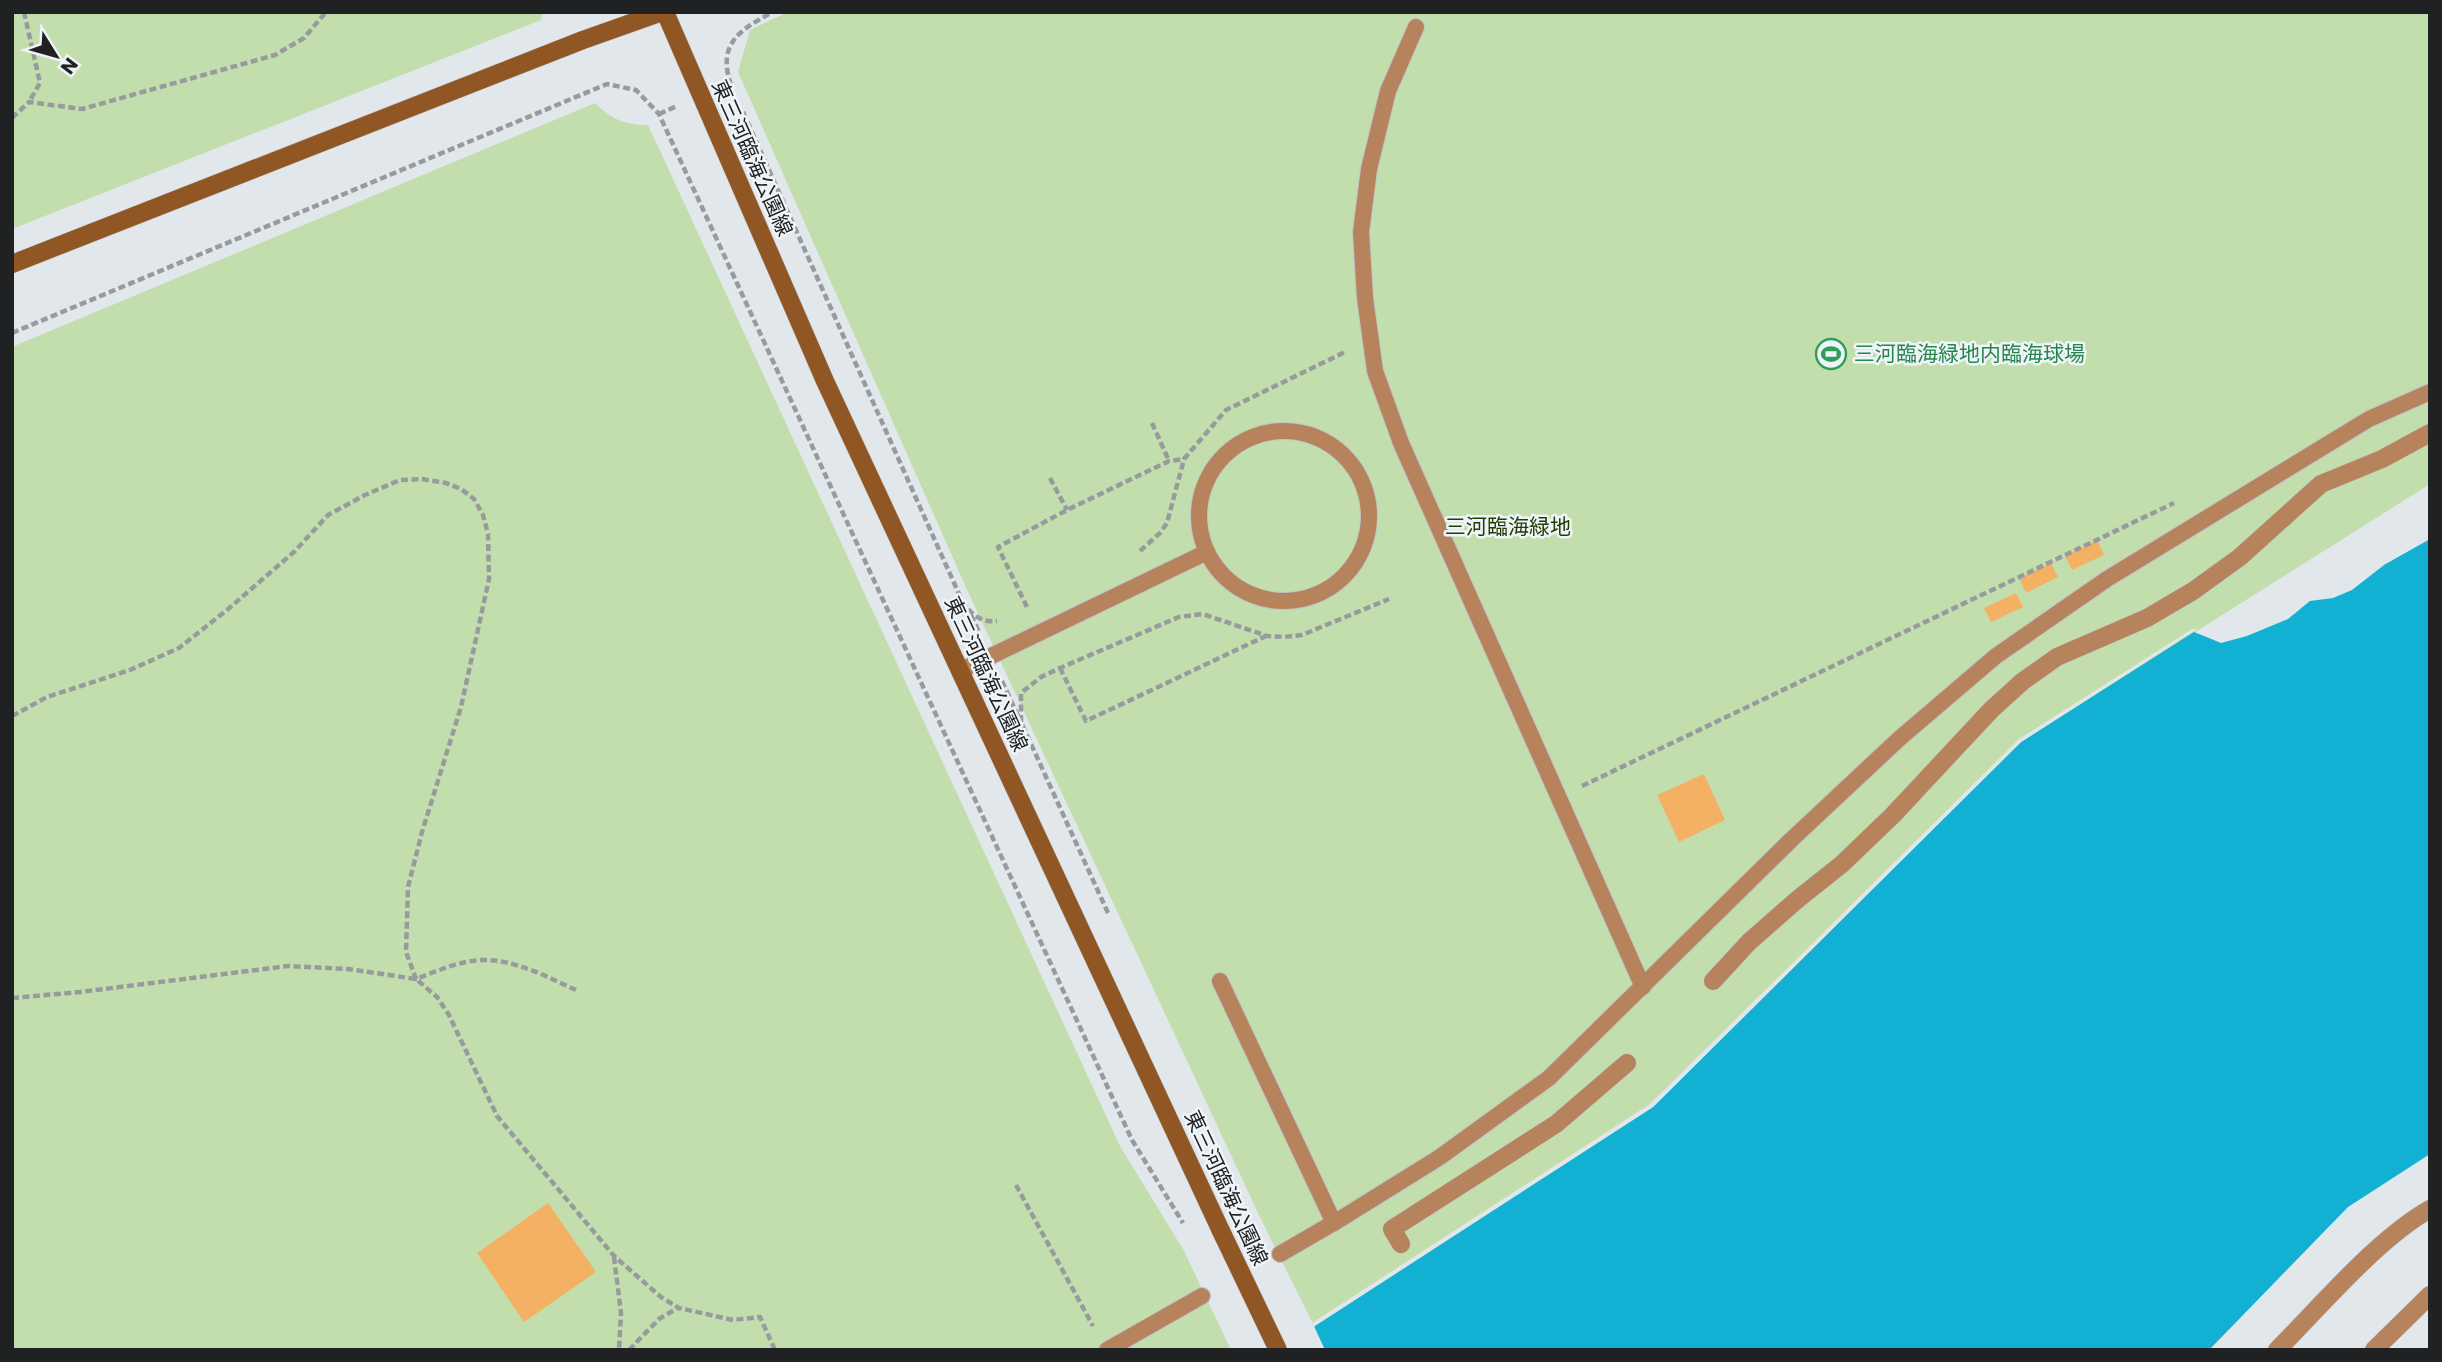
<svg xmlns="http://www.w3.org/2000/svg" width="2442" height="1362" font-family="Poppins,'Noto Sans JP',sans-serif">
<style>
.green{fill:#c2deac}
.water{fill:#12b0d2}
.pier{fill:#e2e7ec}
.building{fill:#f4b163}
.lines{fill:none;stroke-linecap:round;stroke-linejoin:round}
.lane-casing{stroke:#bfc3c8;stroke-width:18}
.street-casing{stroke:#bfc3c8;stroke-width:19}
.secondary-casing{stroke:#bfc3c8;stroke-width:19}
.path{stroke:#979b9e;stroke-width:4.5;stroke-dasharray:7 3.5;stroke-linecap:butt}
.lane{stroke:#b6835c;stroke-width:16}
.street{stroke:#b6835c;stroke-width:18}
.secondary{stroke:#905724;stroke-width:18}
.secondary-bridge-casing{stroke:#bfc3c8;stroke-width:19;stroke-linecap:butt}
.secondary-bridge{stroke:#905724;stroke-width:18}
.labels{text-anchor:middle;stroke-width:5;stroke-linejoin:round;paint-order:stroke}
.street-label{font-size:21px;fill:#202123;stroke:#eff4f9}
.leisure-label{font-size:21px;fill:#27864d;stroke:#eff4f9;text-anchor:start}
.park-label{font-size:21px;fill:#213d00;stroke:#eff4f9}
</style>
<rect width="100%" height="100%" fill="#e2e7ec"/>
<g class="green">
<polygon points="12,12 543,12 541,20 12,229"/>
<polygon points="788,12 2430,12 2430,484 2021,742 1653,1107 1314,1326 1258,1213 968,592 738,72 750,30"/>
<path d="M595,103c16,16 30,22 53,22l472,1021 64,105 47,99h-1219v-1003z"/>
</g>
<polygon class="water" points="2430,539 2430,1154 2348,1207 2209,1350 1278,1350 1653,1107 2021,742 2194,632 2221,643 2247,636 2288,619 2310,601 2333,598 2352,590 2384,565"/>
<polygon class="pier" points="2192,629 2197,629 2021,742 1653,1107 1314,1326 1325,1350 1274,1350 1312,1323 1650,1104 2019,739"/>
<g class="building">
<polygon points="2097,540 2104,555 2072,570 2065,556"/>
<polygon points="2051,563 2058,577 2026,593 2019,578"/>
<polygon points="2016,593 2023,607 1991,622 1984,608"/>
<polygon points="1704,774 1725,820 1679,842 1657,795"/>
<polygon points="548,1203 596,1272 524,1322 477,1253"/>
</g>
<g class="lines">
<g class="lane-casing">
<g id="lane">
<polyline points="1416,27 1388,91 1369,169 1361,232 1365,298 1375,371 1401,443 1643,987"/>
<circle cx="1284" cy="516" r="85"/>
<polyline points="960,671 1207,552"/>
<polyline points="1220,981 1334,1223"/>
<polyline points="1280,1254 1342,1218 1440,1157 1549,1078 1792,839 1900,738 1996,656 2107,579 2369,419 2430,392"/>
<polyline points="1107,1350 1202,1296"/>
</g>
</g>
<g class="street-casing">
<g id="street">
<polyline points="1713,981 1749,942 1798,899 1842,864 1893,815 1991,710 2023,681 2057,657 2147,618 2193,591 2240,557 2321,484 2382,459 2430,433"/>
<polyline points="1401,1244 1392,1229 1556,1124 1627,1063"/>
<path d="M2277,1350c44,-44 100,-111 153,-141"/>
<polyline points="2374,1350 2430,1295"/>
</g>
</g>
<g class="secondary-casing">
<g id="secondary">
<polyline points="665,12 825,381 1221,1231"/>
<polyline points="12,264 583,40 662,12"/>
</g>
</g>
<g class="path">
<polyline points="24,12 40,83 29,102"/>
<path d="M731,85c-14,-41 8,-55 42,-73"/>
<path d="M743,112l220,491c9,12 19,20 34,18"/>
<polyline points="659,114 677,106"/>
<polyline points="12,118 29,102 82,109 275,55 304,38 326,12"/>
<polyline points="12,333 607,84 636,90 659,114 1132,1140 1183,1223"/>
<polyline points="1152,423 1169,461"/>
<polyline points="1050,478 1067,510"/>
<polyline points="1140,551 1160,533 1167,523 1184,459 1226,410 1345,352"/>
<polyline points="1027,607 998,547 1067,510 1169,461 1184,459"/>
<polyline points="971,615 979,632"/>
<polyline points="1060,668 1086,721 1266,636"/>
<polyline points="1002,681 1019,718"/>
<path d="M12,716l35,-19 83,-27 49,-22 48,-38 67,-58 34,-37 37,-20 35,-15 22,-1 24,4 15,6 13,10 9,16 5,19 1,45 -28,128 -39,125 -14,55 -2,65 10,27c21,-8 45,-19 68,-19 33,0 65,18 94,31"/>
<polyline points="1582,786 2174,503"/>
<polyline points="1108,913 1021,722 1021,693 1041,677 1060,668 1179,617 1203,614 1267,636 1284,637 1302,635 1389,599"/>
<polyline points="12,998 80,992 288,966 348,969 416,979 437,997 449,1015 497,1116 614,1256 661,1297 679,1308 733,1320 760,1317 775,1350"/>
<polyline points="1016,1185 1093,1326"/>
<polyline points="614,1257 621,1313 619,1350"/>
<polyline points="629,1350 659,1319 678,1308"/>
</g>
<use href="#lane" class="lane"/>
<use href="#street" class="street"/>
<use href="#secondary" class="secondary"/>
<g class="secondary-bridge-casing">
<polyline id="secondary-bridge" points="1221,1231 1278,1350"/>
</g>
<use href="#secondary-bridge" class="secondary-bridge"/>
</g>
<defs>
<g id="stadium-ring" transform="scale(1.575)"><circle r="9.5" fill="#eff4f9" stroke="#2e9e5b" stroke-width="1.5"/><path d="M0-5a6.5 5 0 1 0 0 10a6.5 5 0 1 0 0-10ZM-3.5-1.8h7v3.6h-7Z" fill="#2e9e5b"/></g>
</defs>
<g fill-rule="evenodd">
<use href="#stadium-ring" x="1831" y="354"/>
</g>
<g class="labels">
<g class="street-label">
<text transform="translate(752 158) rotate(66)" y="7">東三河臨海公園線</text>
<text transform="translate(986 674) rotate(65)" y="7">東三河臨海公園線</text>
<text transform="translate(1226 1188) rotate(65)" y="7">東三河臨海公園線</text>
</g>
<g class="leisure-label">
<text x="1854" y="361">三河臨海緑地内臨海球場</text>
</g>
<g class="park-label">
<text x="1508" y="534">三河臨海緑地</text>
</g>
</g>
<rect width="2442" height="1362" fill="none" stroke="#202123" stroke-width="28"/>
<g transform="translate(56 56) rotate(127)" stroke="#eff4f9" stroke-width="5" paint-order="stroke">
<path d="M0-5L12 26L0 18L-12 26Z" fill="#202123"/>
<text y="-10" font-size="19" font-weight="bold" text-anchor="middle" fill="#202123">N</text>
</g>
</svg>
